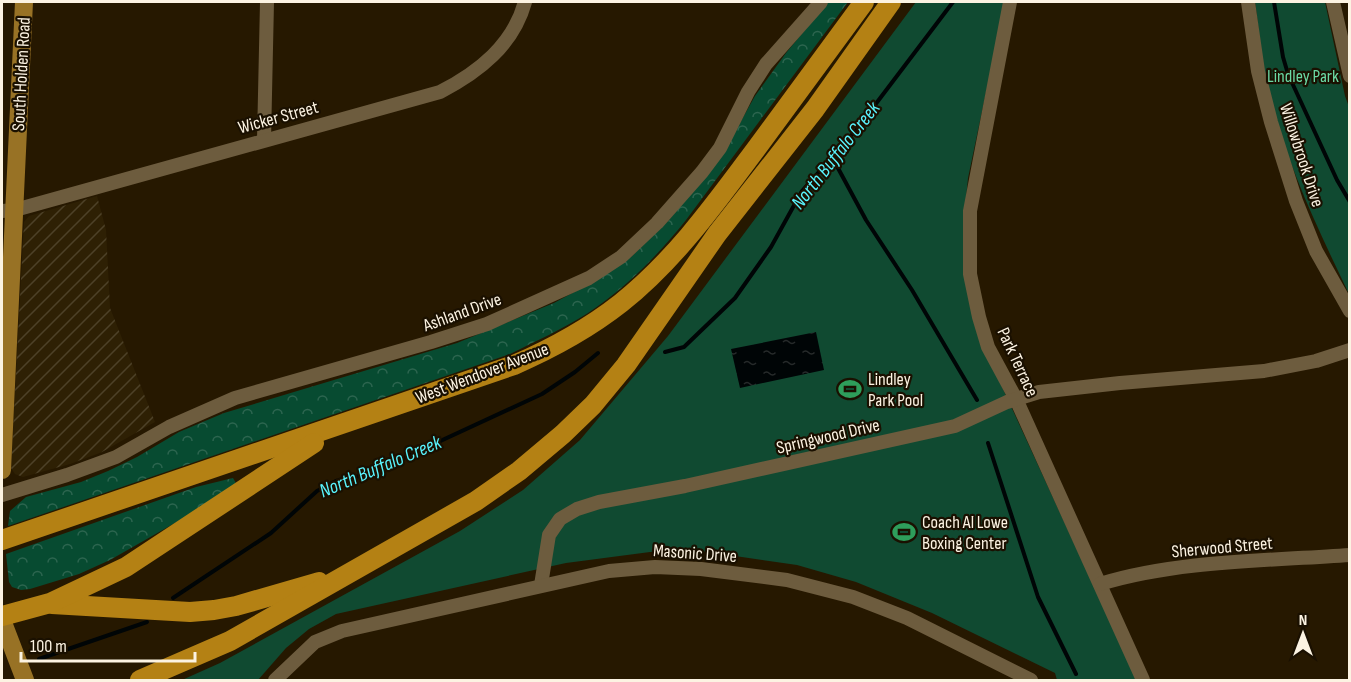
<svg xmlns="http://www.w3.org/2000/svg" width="1351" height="682" font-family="'Sofia Sans Condensed',sans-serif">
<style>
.industrial{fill:url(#industrial-furrows)}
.forest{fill:url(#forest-crowns)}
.green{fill:#104a31}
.water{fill:url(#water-ripples)}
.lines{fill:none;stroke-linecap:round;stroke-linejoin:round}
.stream{stroke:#000506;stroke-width:4}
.minor{stroke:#6d5c3e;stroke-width:14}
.major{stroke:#987225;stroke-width:18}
.highway{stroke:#b48114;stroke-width:20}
.labels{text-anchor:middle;stroke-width:4.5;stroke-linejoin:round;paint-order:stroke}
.street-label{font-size:18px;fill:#fcf3e2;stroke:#1a1000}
.park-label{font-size:18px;fill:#6bd9a4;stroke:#1a1000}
.poi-label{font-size:18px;fill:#fcf3e2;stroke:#1a1000;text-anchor:start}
.water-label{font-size:20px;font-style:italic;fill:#59f3fc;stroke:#1a1000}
</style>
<defs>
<pattern id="industrial-furrows" width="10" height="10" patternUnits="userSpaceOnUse" patternTransform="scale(1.5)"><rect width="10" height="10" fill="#2e2004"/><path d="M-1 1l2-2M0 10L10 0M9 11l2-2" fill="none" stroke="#4d4128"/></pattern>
<pattern id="forest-crowns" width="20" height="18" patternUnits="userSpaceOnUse" patternTransform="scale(1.5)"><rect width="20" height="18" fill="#074b31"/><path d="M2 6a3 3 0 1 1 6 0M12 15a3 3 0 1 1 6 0" fill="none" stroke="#2c654f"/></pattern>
<pattern id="water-ripples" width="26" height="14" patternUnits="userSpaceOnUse" patternTransform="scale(1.5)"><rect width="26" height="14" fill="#000506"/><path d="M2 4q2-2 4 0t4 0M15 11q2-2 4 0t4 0" fill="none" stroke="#262a2a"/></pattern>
</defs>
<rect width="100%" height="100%" fill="#261800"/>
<polygon class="industrial" points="97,196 106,230 110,308 155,422 102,452 70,464 23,477 15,474 11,468 24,222 29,216"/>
<g class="forest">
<path d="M828,2h20l-162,218c-28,35 -60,68 -98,93 -25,16 -52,28 -78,41l-502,172 2,-15 16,-14 55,-15 27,-11 29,-14 42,-25 45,-19 233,-70 97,-40 46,-25 32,-22 37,-36 54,-67 32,-57 31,-43z"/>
<polygon points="233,478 238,487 110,560 79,574 30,589 21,590 12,587 9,582 6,554 196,487"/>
</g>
<g class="green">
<polygon points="916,2 1005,2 968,178 963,229 965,273 986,352 1137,680 1057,680 1055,673 932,613 856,582 797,565 701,551 650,552 566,563 336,614 309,629 286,648 258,680 182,680 220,663 460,531 523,490 580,440 668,336"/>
<path d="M1255,2h70l20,94 4,11v187c-32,-67 -66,-137 -82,-210 -6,-27 -8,-55 -12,-82z"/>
</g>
<polygon class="water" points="816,332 824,370 740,388 731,349"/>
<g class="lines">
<g class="stream">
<polyline points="1274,2 1283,57 1288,74 1337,180 1350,202"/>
<polyline points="832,157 866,220 912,290 977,400"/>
<polyline points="665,352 684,347 735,298 771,247 802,191 856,130 953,2"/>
<polyline points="988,443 1038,597 1076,674"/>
<polyline points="173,598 271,533 317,491 336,481 369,474 542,394 575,372 598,353"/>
<polyline points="39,659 147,622"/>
</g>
<g class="minor">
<polyline points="1010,2 970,211 970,274 979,317 988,347 1016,399 1143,680"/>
<polyline points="1248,2 1258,71 1271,122 1296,201 1316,251 1350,311"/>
<polyline points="1333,2 1350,76"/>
<polyline points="264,140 267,2"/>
<path d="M2,211l13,-1 425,-118c39,-20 73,-47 85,-90"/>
<polyline points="2,495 67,475 116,457 169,427 235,398 431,342 487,324 589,278 621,257 657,223 702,172 720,148 748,92 766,64 821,2"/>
<path d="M1100,584c78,-24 168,-23 250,-29"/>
<polyline points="541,585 549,535 560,519 577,509 599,502 685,486 955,426 1007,402 1039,392 1120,383 1264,371 1316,361 1350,350"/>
<polyline points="275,680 315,642 342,631 609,571 655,567 701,569 787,580 853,597 907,618 1031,680"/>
</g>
<g class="major">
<polyline points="2,470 24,2"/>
<polyline points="2,620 25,680"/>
</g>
<g class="highway">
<path d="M2,540l512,-175c39,-17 74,-36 107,-62 54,-43 94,-99 135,-154 36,-49 72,-98 108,-147"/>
<polyline points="52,604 190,612 214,610 236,606 319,582"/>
<polyline points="2,616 50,603 126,567 314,443"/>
<polyline points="140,680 230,641 476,501 519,471 563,434 593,405 626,365 717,234 815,109 891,2"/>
</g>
</g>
<defs>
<g id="stadium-bare" transform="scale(1.8)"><path d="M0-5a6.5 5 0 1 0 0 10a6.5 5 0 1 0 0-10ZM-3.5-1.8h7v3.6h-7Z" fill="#2e9e5b" stroke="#1a1000" stroke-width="2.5" paint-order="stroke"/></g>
</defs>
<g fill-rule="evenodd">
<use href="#stadium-bare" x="850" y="389"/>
<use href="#stadium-bare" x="904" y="532"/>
</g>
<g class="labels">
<g class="street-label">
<text transform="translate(21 74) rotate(-87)" y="6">South Holden Road</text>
<text transform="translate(278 117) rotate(-15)" y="6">Wicker Street</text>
<text transform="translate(1302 155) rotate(72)" y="6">Willowbrook Drive</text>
<text transform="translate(462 312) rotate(-20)" y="6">Ashland Drive</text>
<text transform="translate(1018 362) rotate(65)" y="6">Park Terrace</text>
<text transform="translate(482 373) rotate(-21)" y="6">West Wendover Avenue</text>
<text transform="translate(828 436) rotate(-13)" y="6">Springwood Drive</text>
<text transform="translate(1222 547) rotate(-5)" y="6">Sherwood Street</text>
<text transform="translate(695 553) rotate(4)" y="6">Masonic Drive</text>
</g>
<g class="park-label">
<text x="1303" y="82">Lindley Park</text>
</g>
<g class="poi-label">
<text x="868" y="385">Lindley<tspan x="868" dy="21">Park Pool</tspan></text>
<text x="922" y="528">Coach Al Lowe<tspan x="922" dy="21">Boxing Center</tspan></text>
</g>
<g class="water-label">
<text transform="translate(835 155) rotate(-52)" y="7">North Buffalo Creek</text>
<text transform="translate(380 466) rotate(-23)" y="7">North Buffalo Creek</text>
</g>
</g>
<rect width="1351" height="682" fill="none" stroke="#fcf3e2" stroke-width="6"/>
<g transform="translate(1303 634)" stroke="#1a1000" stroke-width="4.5" paint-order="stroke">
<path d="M0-4.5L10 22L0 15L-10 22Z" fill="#fcf3e2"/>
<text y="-9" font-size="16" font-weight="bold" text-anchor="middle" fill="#fcf3e2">N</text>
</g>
<path d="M21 652v9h174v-9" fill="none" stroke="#fcf3e2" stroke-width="3"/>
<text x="30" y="652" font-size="18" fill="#fcf3e2" stroke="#1a1000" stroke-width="4.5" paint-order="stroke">100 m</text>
</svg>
